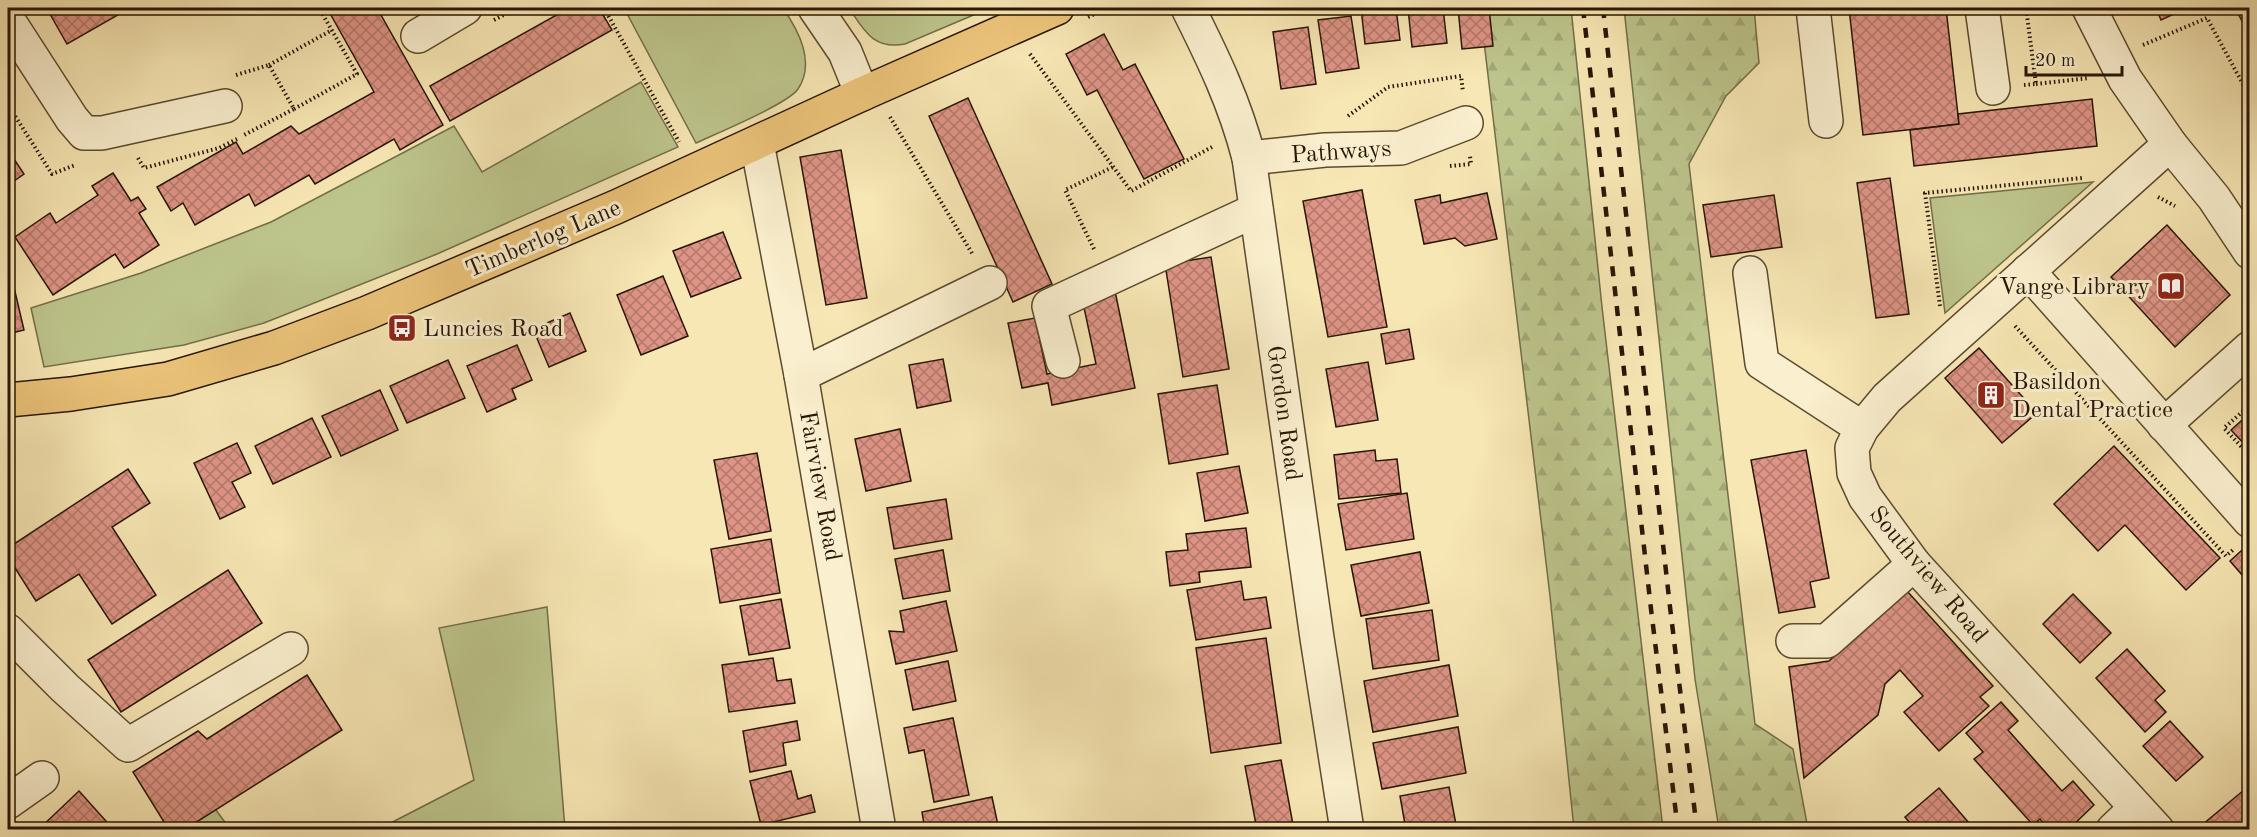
<svg xmlns="http://www.w3.org/2000/svg" width="2257" height="837" font-family="'Old Standard TT',serif">
<style>
.green{fill:#bdc58c;stroke:#726e48;stroke-width:1.5}
.forest{fill:url(#forest-firs);stroke:#726e48;stroke-width:1.5}
.building{fill:url(#building-cross-hatch);stroke:#281603;stroke-width:1.5}
.lines{fill:none;stroke-linecap:round;stroke-linejoin:round}
.minor-casing{stroke:#5c4a2f;stroke-width:36}
.major-casing{stroke:#281603;stroke-width:36}
.path{stroke:#281603;stroke-width:4;stroke-dasharray:1.5 3;stroke-linecap:butt}
.minor{stroke:#faefce;stroke-width:33}
.major{stroke:#ecc47a;stroke-width:33}
.rail{stroke:#281603;stroke-width:4.5;stroke-dasharray:10 10;stroke-linecap:butt}
.labels{text-anchor:middle;stroke-width:6;stroke-linejoin:round;paint-order:stroke}
.street-label{font-size:24px;fill:#281603;stroke:#faefce}
.poi-label{font-size:24px;fill:#281603;stroke:#faefce;text-anchor:start}
</style>
<defs>
<pattern id="forest-firs" width="22" height="20" patternUnits="userSpaceOnUse" patternTransform="scale(1.5)"><rect width="22" height="20" fill="#bdc58c"/><path d="M5 1l3.5 6h-7zM16 11l3.5 6h-7z" fill="#a2a877"/></pattern>
<pattern id="building-cross-hatch" width="8" height="8" patternUnits="userSpaceOnUse" patternTransform="scale(1.5)"><rect width="8" height="8" fill="#de9486"/><path d="M0 0l8 8M0 8l8-8" fill="none" stroke="#b4786b"/></pattern>
</defs>
<rect width="100%" height="100%" fill="#f7e7b4"/>
<filter id="stains"><feTurbulence type="fractalNoise" baseFrequency=".00333" numOctaves="4"/><feColorMatrix values="0 0 0 0 .2 0 0 0 0 .09 0 0 0 0 .02 0 0 0 .5 -.17"/></filter>
<radialGradient id="worn" r=".72"><stop offset=".6" stop-color="#630" stop-opacity="0"/><stop offset="1" stop-color="#630" stop-opacity=".3"/></radialGradient>
<g class="green">
<path d="M624,8h159c15,22 33,54 15,81 -10,15 -83,45 -102,54z"/>
<path d="M849,8h141l-85,36c-32,6 -41,-14 -56,-36z"/>
<polygon points="641,82 678,147 437,254 264,323 184,345 44,367 31,308 141,273 271,222 454,126 482,172"/>
<polygon points="2093,182 1945,313 1930,198"/>
<polygon points="547,607 565,829 379,829 474,780 439,628"/>
<polygon points="213,806 230,829 182,830"/>
</g>
<g class="forest">
<polygon points="1480,8 1571,8 1602,307 1663,829 1574,829 1550,596"/>
<polygon points="1624,8 1754,8 1759,63 1726,96 1689,164 1755,724 1793,749 1808,829 1719,829 1695,679"/>
</g>
<g class="building">
<polygon points="61,8 130,8 67,44 50,14"/>
<polygon points="327,8 377,8 443,125 400,150 394,139 315,184 309,175 255,206 249,194 195,225 183,203 171,211 157,187 236,142 243,154 291,126 299,134 374,92"/>
<polygon points="569,8 599,8 612,30 450,121 430,86"/>
<polygon points="1361,8 1396,8 1400,40 1365,44"/>
<polygon points="1408,8 1443,8 1447,43 1412,47"/>
<polygon points="1458,8 1489,8 1493,46 1462,49"/>
<polygon points="1849,8 1946,8 1959,124 1863,135"/>
<polygon points="2156,8 2187,8 2161,20"/>
<polygon points="2235,8 2250,8 2250,36"/>
<polygon points="1351,16 1359,68 1326,73 1318,20"/>
<polygon points="1308,27 1316,84 1281,89 1273,32"/>
<polygon points="1104,34 1123,70 1135,64 1184,159 1144,179 1097,90 1087,95 1066,54"/>
<polygon points="968,98 1052,284 1013,302 929,116"/>
<polygon points="2092,99 2097,146 1914,166 1910,130 1959,124 1958,114"/>
<polygon points="8,150 24,174 8,185"/>
<polygon points="841,150 867,298 826,305 800,157"/>
<polygon points="113,173 131,201 138,197 146,209 139,213 159,245 124,268 115,254 53,295 15,237 50,213 56,223 98,195 92,186"/>
<polygon points="1890,178 1909,314 1876,318 1857,183"/>
<polygon points="1362,190 1387,327 1328,337 1303,201"/>
<polygon points="1487,193 1497,239 1465,246 1455,238 1424,244 1415,200 1440,195 1441,203"/>
<polygon points="1774,195 1782,247 1711,257 1703,205"/>
<polygon points="2167,225 2230,295 2175,347 2111,277"/>
<polygon points="723,232 741,278 691,297 673,251"/>
<polygon points="1211,257 1229,369 1183,377 1165,264"/>
<polygon points="663,276 688,336 641,355 617,295"/>
<polygon points="13,283 24,330 8,334 8,284"/>
<polygon points="1115,291 1135,388 1052,405 1048,383 1022,388 1008,323 1035,318 1047,374 1096,364 1082,298"/>
<polygon points="570,313 586,351 549,367 533,329"/>
<polygon points="1409,329 1414,359 1386,364 1381,334"/>
<polygon points="517,345 532,380 512,389 516,399 487,412 467,366"/>
<polygon points="1979,348 2037,413 2002,443 1945,378"/>
<polygon points="943,359 951,401 917,408 909,365"/>
<polygon points="448,360 465,398 407,423 390,386"/>
<polygon points="1368,362 1378,420 1336,427 1326,369"/>
<polygon points="1217,385 1228,454 1169,464 1158,394"/>
<polygon points="380,390 398,430 341,456 322,416"/>
<polygon points="2250,413 2250,450 2231,430"/>
<polygon points="312,418 331,457 273,484 255,446"/>
<polygon points="900,429 911,481 866,491 855,439"/>
<polygon points="237,443 251,473 232,482 245,507 220,519 194,463"/>
<polygon points="2114,446 2220,558 2186,590 2125,525 2098,551 2054,504"/>
<polygon points="1375,450 1376,461 1397,459 1401,493 1339,499 1334,455"/>
<polygon points="1806,450 1829,578 1810,582 1815,607 1779,613 1751,460"/>
<polygon points="757,453 771,531 729,539 714,460"/>
<polygon points="1239,466 1248,513 1205,521 1197,473"/>
<polygon points="128,469 150,503 112,527 156,595 112,624 79,574 36,601 8,557 8,548"/>
<polygon points="1407,493 1414,539 1346,550 1338,504"/>
<polygon points="946,499 952,539 894,549 887,508"/>
<polygon points="1246,528 1251,567 1199,572 1200,582 1170,586 1166,552 1188,550 1186,534"/>
<polygon points="771,539 780,593 720,603 711,549"/>
<polygon points="2250,543 2250,583 2249,583 2230,561"/>
<polygon points="943,550 950,591 903,599 895,559"/>
<polygon points="1420,552 1429,603 1361,616 1351,565"/>
<polygon points="228,570 262,623 121,712 88,660"/>
<polygon points="1241,581 1244,600 1266,597 1271,628 1196,640 1187,590"/>
<polygon points="1907,591 1993,686 1980,697 1989,706 1939,751 1904,712 1923,696 1900,670 1885,684 1878,715 1804,778 1789,667 1829,661"/>
<polygon points="2073,594 2111,633 2080,663 2043,624"/>
<polygon points="781,599 790,648 749,655 740,606"/>
<polygon points="946,601 957,651 896,664 889,631 904,632 900,611"/>
<polygon points="1432,610 1439,660 1373,669 1366,619"/>
<polygon points="1266,638 1281,743 1211,753 1196,648"/>
<polygon points="2127,649 2165,691 2155,700 2166,712 2145,732 2096,678"/>
<polygon points="773,658 777,681 791,679 795,703 729,712 722,665"/>
<polygon points="948,661 956,701 913,710 905,670"/>
<polygon points="1449,665 1458,716 1373,732 1364,681"/>
<polygon points="307,675 342,730 184,830 169,830 133,772 198,731 207,739"/>
<polygon points="2001,702 2018,721 2008,730 2062,791 2073,781 2094,805 2068,830 2049,830 2040,819 2033,825 1974,759 1983,752 1966,733"/>
<polygon points="953,718 969,795 934,802 924,750 909,753 904,728"/>
<polygon points="797,721 800,740 783,743 786,765 750,772 743,731"/>
<polygon points="2170,721 2203,757 2176,781 2143,746"/>
<polygon points="1458,727 1466,773 1382,789 1373,743"/>
<polygon points="1281,760 1294,830 1257,830 1245,766"/>
<polygon points="791,771 798,799 811,795 815,812 761,825 750,781"/>
<polygon points="2250,785 2250,830 2205,830 2202,825"/>
<polygon points="1449,787 1457,830 1406,830 1400,796"/>
<polygon points="1939,788 1975,830 1916,830 1905,817"/>
<polygon points="79,791 114,830 38,830"/>
<polygon points="992,797 999,830 925,830 922,812"/>
</g>
<g class="lines">
<g class="minor-casing">
<g id="minor">
<polyline points="815,8 845,52 862,94"/>
<path d="M1188,8c25,50 47,95 61,150l68,480 30,192"/>
<polyline points="1813,8 1826,121"/>
<polyline points="1982,8 1993,88"/>
<polyline points="2089,8 2125,79 2170,144 2214,198 2250,252"/>
<polyline points="8,20 72,119 84,133 102,133 225,106"/>
<polyline points="418,36 465,8"/>
<polyline points="757,143 801,375 879,830"/>
<polyline points="1249,158 1325,150 1401,148 1466,123"/>
<polyline points="2028,271 2250,521"/>
<polyline points="1750,273 1762,363 1862,428"/>
<polyline points="1063,361 1049,306 1256,210"/>
<polyline points="801,375 990,283"/>
<polyline points="2164,425 2250,348"/>
<polyline points="8,631 65,688 128,745 291,649"/>
<polyline points="1793,641 1827,641 1914,564"/>
<polyline points="8,802 42,778"/>
<polyline points="2113,830 2136,808"/>
<polyline points="2157,830 1914,564 1865,497 1854,473 1852,448 1862,428 1887,398 2170,144"/>
</g>
</g>
<g class="major-casing">
<polyline id="major" points="8,400 71,394 168,379 274,348 367,313 616,207 862,94 1057,8"/>
</g>
<g class="path">
<polyline points="604,8 679,142"/>
<polyline points="1088,17 1107,8"/>
<polyline points="494,20 517,8"/>
<polyline points="2143,45 2207,18 2250,97"/>
<polyline points="1030,54 1131,191 1212,147"/>
<polyline points="269,65 332,30"/>
<polyline points="236,75 269,65 294,109 244,135"/>
<polyline points="2036,84 2089,78"/>
<polyline points="2024,85 2036,84 2026,8"/>
<polyline points="8,105 52,174 75,165"/>
<polyline points="294,109 357,74 319,8"/>
<polyline points="1348,116 1388,87 1461,76 1463,92"/>
<polyline points="890,117 973,255"/>
<polyline points="138,158 144,168 219,148 237,139"/>
<polyline points="1450,166 1471,164 1470,156"/>
<polyline points="2158,197 2175,206"/>
<polyline points="1094,249 1065,190 1113,167"/>
<polyline points="1940,306 1925,193 2082,178"/>
<polyline points="2015,326 2226,556 2234,549"/>
<polyline points="2250,405 2224,428 2250,456"/>
</g>
<use href="#minor" class="minor"/>
<use href="#major" class="major"/>
<g class="rail">
<polyline points="1583,8 1651,609 1678,830"/>
<polyline points="1603,8 1670,607 1697,830"/>
</g>
</g>
<defs>
<g id="library-square" transform="scale(1.5)"><rect x="-9" y="-9" width="18" height="18" rx="4" fill="#8f2418" stroke="#faefce"/><path d="M-6-4Q-3-5.5-.7-3.5V5Q-3 3-6 4ZM6-4Q3-5.5 .7-3.5V5Q3 3 6 4Z" fill="#fff"/></g>
<g id="bus-square" transform="scale(1.5)"><rect x="-9" y="-9" width="18" height="18" rx="4" fill="#8f2418" stroke="#faefce"/><path d="M-5-6H5V4H4V6H2V4H-2V6H-4V4H-5ZM-3.5-4V0h7V-4ZM-3.5 1.2v1.5H-2V1.2ZM2 1.2v1.5H3.5V1.2Z" fill="#fff"/></g>
<g id="building-square" transform="scale(1.5)"><rect x="-9" y="-9" width="18" height="18" rx="4" fill="#8f2418" stroke="#faefce"/><path d="M-4-6H4V6H1V3H-1V6H-4ZM-2.5-4.3h1.7v1.8h-1.7ZM.8-4.3h1.7v1.8H.8ZM-2.5-1h1.7V.8h-1.7ZM.8-1h1.7V.8H.8Z" fill="#fff"/></g>
</defs>
<g fill-rule="evenodd">
<use href="#library-square" x="2171" y="286"/>
<use href="#bus-square" x="402" y="328"/>
<use href="#building-square" x="1991" y="395"/>
</g>
<g class="labels">
<g class="street-label">
<text transform="translate(1341 151) rotate(-4)" y="8">Pathways</text>
<text transform="translate(543 238) rotate(-23)" y="8">Timberlog Lane</text>
<text transform="translate(1285 413) rotate(82)" y="8">Gordon Road</text>
<text transform="translate(821 486) rotate(80)" y="8">Fairview Road</text>
<text transform="translate(1929 574) rotate(50)" y="8">Southview Road</text>
</g>
<g class="poi-label">
<text x="2150" y="294" text-anchor="end">Vange Library</text>
<text x="423" y="336">Luncies Road</text>
<text x="2012" y="389">Basildon<tspan x="2012" dy="28">Dental Practice</tspan></text>
</g>
</g>
<rect width="2257" height="837" fill="none" stroke="#f7e7b4" stroke-width="30"/>
<rect x="9" y="9" width="2239" height="819" fill="none" stroke="#281603" stroke-width="3"/>
<rect x="15" y="15" width="2227" height="807" fill="none" stroke="#281603" stroke-width="1.5"/>
<path d="M2026 66v9h96v-9" fill="none" stroke="#281603" stroke-width="3"/>
<text x="2035" y="66" font-size="18" fill="#281603" stroke="#faefce" stroke-width="4.5" paint-order="stroke">20 m</text>
<rect width="100%" height="100%" filter="url(#stains)"/>
<rect width="100%" height="100%" fill="url(#worn)"/>
</svg>
